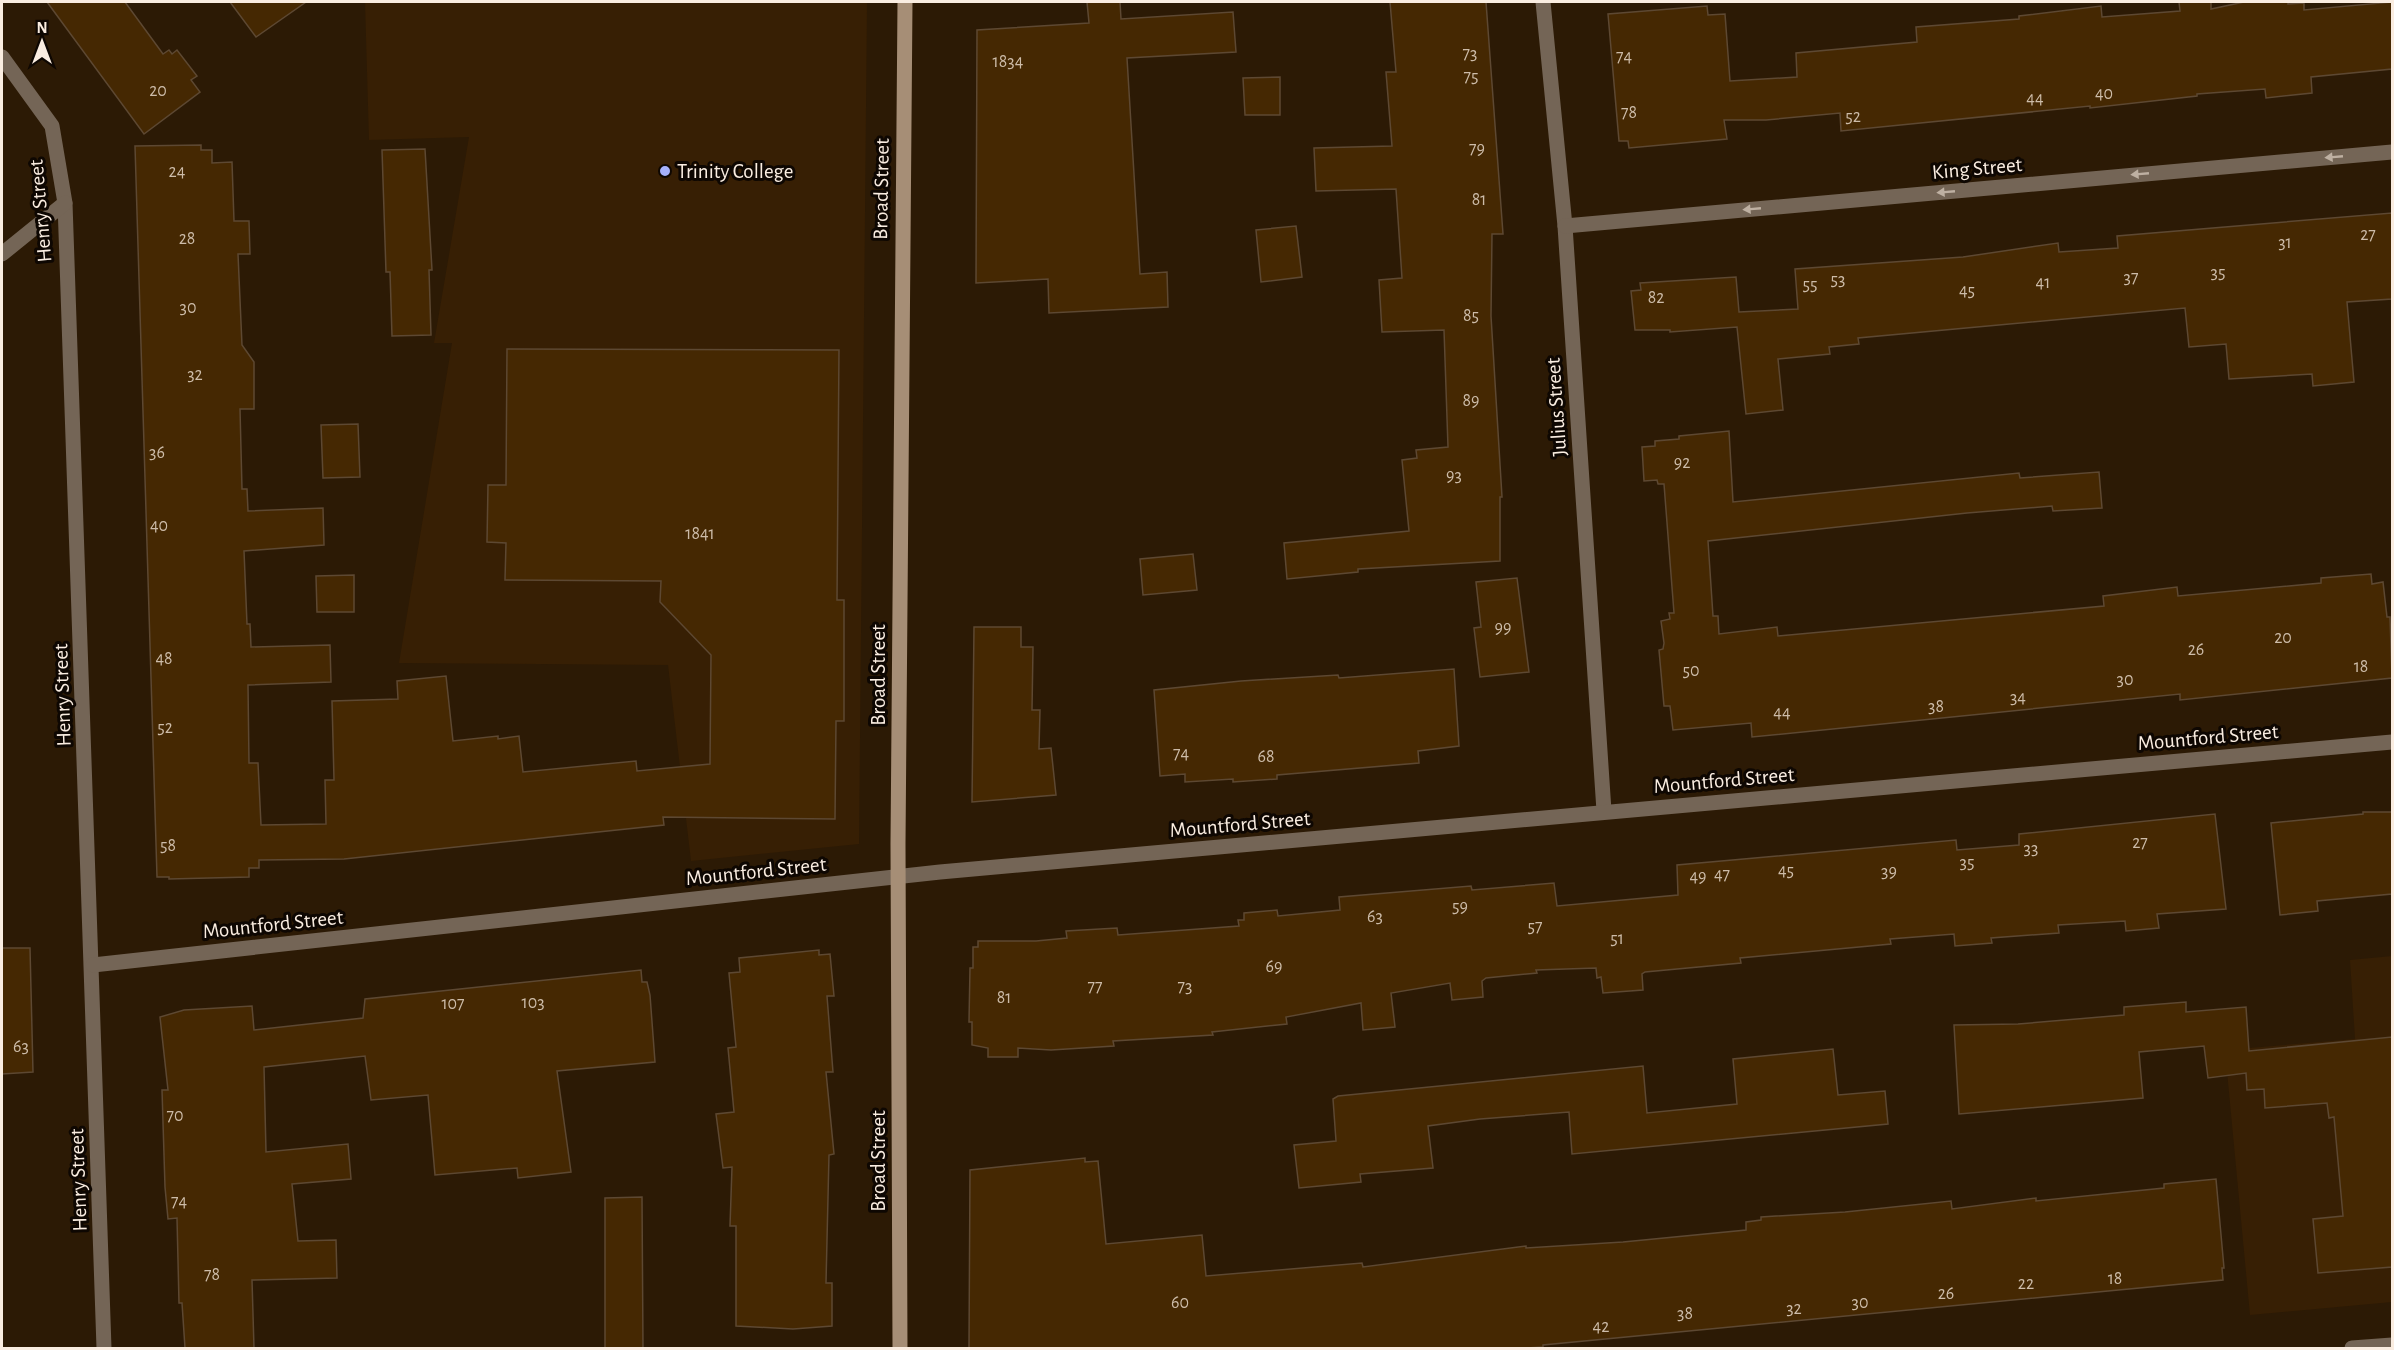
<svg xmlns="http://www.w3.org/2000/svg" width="2394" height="1350" font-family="'Alegreya Sans',sans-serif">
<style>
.built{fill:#371f04}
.building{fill:#452802;stroke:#5d4832;stroke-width:1.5}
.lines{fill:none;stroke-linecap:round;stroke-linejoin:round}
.minor{stroke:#746556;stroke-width:15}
.secondary{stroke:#a68e76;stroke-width:15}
.oneway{fill:#beb0a2}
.poi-dot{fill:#a6b1fc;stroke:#0e0702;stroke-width:2}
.labels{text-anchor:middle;stroke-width:6;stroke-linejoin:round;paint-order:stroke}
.number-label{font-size:18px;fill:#cdbca9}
.street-label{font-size:21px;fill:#faede1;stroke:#0e0702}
.poi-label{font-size:21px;fill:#faede1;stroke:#0e0702;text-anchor:start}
</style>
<rect width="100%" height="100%" fill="#2c1a05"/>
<g class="built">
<polygon points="365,2 867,2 859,844 691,861 668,665 399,663 452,343 434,343 469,137 369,140"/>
<polygon points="2392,956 2392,1302 2250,1315 2225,1050 2355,1039 2350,960"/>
</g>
<g class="building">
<polygon points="47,2 125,2 163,54 169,50 172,54 177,50 197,76 191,80 200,92 144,134"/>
<polygon points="230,2 306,2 256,37"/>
<polygon points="1087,2 1120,2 1121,19 1233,12 1236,52 1127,58 1140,274 1167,272 1168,307 1049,313 1048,279 976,283 977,30 1089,23"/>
<polygon points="1390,2 1486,2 1503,234 1492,234 1491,316 1502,497 1500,497 1500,561 1358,569 1358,572 1287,579 1284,543 1409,531 1402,460 1417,458 1416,450 1448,447 1444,330 1382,332 1379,280 1402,278 1396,189 1316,191 1314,148 1392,146 1386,72 1396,72"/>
<polygon points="2179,2 2211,2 2211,9 2244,2 2288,2 2288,4 2304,3 2304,10 2392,2 2392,69 2311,77 2312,93 2266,98 2265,89 2197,94 2197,96 2090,108 2090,106 1841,131 1840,113 1766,120 1724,120 1727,139 1629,148 1628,141 1619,141 1608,14 1707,6 1708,15 1725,14 1730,81 1797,77 1796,53 1917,42 1916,27 2019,19 2019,16 2101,6 2102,17 2180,11"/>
<polygon points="1280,77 1280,115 1245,115 1243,78"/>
<polygon points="201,145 201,150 212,150 212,163 232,162 234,221 249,221 250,254 238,254 242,345 254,362 254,409 240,409 242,489 247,489 248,511 323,508 324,545 244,551 247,624 250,624 251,647 330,645 331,682 248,685 249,763 258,763 261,825 326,824 325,780 334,780 332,701 398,699 397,681 446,676 453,741 498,736 498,739 519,736 523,772 636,761 637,771 710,764 711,655 660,602 661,581 505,580 506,543 487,542 488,485 506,485 507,349 839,350 837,600 844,600 844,721 836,721 835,819 663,817 664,825 344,859 259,860 259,868 249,868 249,877 169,879 169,877 157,877 135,146"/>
<polygon points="425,149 432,270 429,270 431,335 392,336 390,272 386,272 382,150"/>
<polygon points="2392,213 2392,299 2347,302 2354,382 2313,386 2312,374 2229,379 2226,344 2189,347 2185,308 1858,338 1859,344 1829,347 1830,354 1778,359 1783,410 1746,414 1737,327 1670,332 1670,330 1635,330 1631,291 1641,290 1640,283 1736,277 1739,312 1798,309 1795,269 1963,257 2058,243 2059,252 2118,248 2117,236"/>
<polygon points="1296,226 1302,277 1261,282 1256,230"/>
<polygon points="358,424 360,477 323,478 321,425"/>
<polygon points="1729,431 1733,502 2019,473 2020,478 2099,472 2102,508 2053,511 2052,506 1967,513 1708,541 1713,616 1718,616 1719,634 1777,627 1778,636 2104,606 2103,596 2177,587 2178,596 2321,583 2321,578 2371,574 2372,584 2383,582 2387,617 2390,617 2392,678 2180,700 2180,694 1752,737 1751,723 1673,730 1670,706 1664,706 1659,650 1663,649 1664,643 1661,621 1670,619 1669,613 1674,613 1664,484 1658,484 1657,480 1644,481 1642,447 1655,446 1655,441 1679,439 1679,436"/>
<polygon points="1193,554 1197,590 1143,595 1140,559"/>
<polygon points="354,575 354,612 317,612 316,576"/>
<polygon points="1517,578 1529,672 1480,677 1474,628 1481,627 1476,582"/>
<polygon points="974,627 1021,627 1021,647 1033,647 1032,710 1040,710 1039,749 1051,748 1056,795 972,802"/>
<polygon points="1454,669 1459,746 1418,751 1419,763 1277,775 1277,779 1233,782 1233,779 1185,782 1185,774 1160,776 1154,690 1241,681 1338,675 1339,678"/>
<polygon points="2363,812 2392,812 2392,894 2317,901 2318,911 2280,915 2271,823 2363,814"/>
<polygon points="2215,814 2226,909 2157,914 2159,928 2126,931 2125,921 2058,925 2059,933 1991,938 1992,943 1955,946 1954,934 1890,939 1891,944 1740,958 1741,963 1645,972 1642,974 1643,990 1603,993 1601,977 1597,978 1596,968 1536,970 1537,973 1486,978 1482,981 1483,997 1452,1000 1450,983 1391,993 1395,1027 1363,1030 1361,1003 1286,1017 1287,1024 1221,1031 1212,1032 1213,1035 1113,1041 1114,1046 1051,1050 1018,1048 1018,1057 988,1057 988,1048 972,1045 972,1022 969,1022 970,968 973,968 973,947 978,947 978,941 1036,941 1067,938 1066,931 1117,928 1118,935 1239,926 1238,920 1244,920 1244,913 1277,910 1278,916 1340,910 1339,897 1471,886 1472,890 1554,883 1557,906 1678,895 1677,865 1956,840 1957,850 2019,845 2019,834"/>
<polygon points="2,948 30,948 33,1072 2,1074"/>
<polygon points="819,950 819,955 830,954 834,996 827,996 833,1072 826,1072 834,1154 829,1155 826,1283 832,1283 832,1326 793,1329 736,1326 736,1226 730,1226 732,1167 723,1168 716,1114 734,1112 728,1048 736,1047 729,973 740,972 739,958"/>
<polygon points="641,970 642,982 647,982 650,995 655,1062 557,1071 571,1172 518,1178 517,1168 435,1175 428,1095 371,1100 365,1056 264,1067 266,1152 348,1144 351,1179 292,1184 298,1241 336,1240 337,1278 252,1280 254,1348 185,1348 182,1303 179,1303 177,1218 168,1219 165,1187 162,1090 168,1090 160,1017 184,1010 252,1006 254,1030 363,1018 365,999"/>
<polygon points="2186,1002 2186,1012 2246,1007 2249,1051 2392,1037 2392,1267 2318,1273 2313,1219 2343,1216 2334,1117 2329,1118 2327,1103 2265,1108 2264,1089 2247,1090 2246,1073 2208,1078 2204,1046 2139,1052 2143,1098 1959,1114 1954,1025 2018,1024 2124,1015 2124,1007"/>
<polygon points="1833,1049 1838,1095 1885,1091 1888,1124 1572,1154 1569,1112 1480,1119 1428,1126 1433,1168 1360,1174 1361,1182 1299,1188 1294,1145 1336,1141 1333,1099 1338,1096 1643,1066 1647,1113 1737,1104 1733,1059"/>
<polygon points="1085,1158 1085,1162 1098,1161 1106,1244 1202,1235 1206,1276 1362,1263 1363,1267 1526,1246 1526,1248 1623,1242 1746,1230 1746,1222 1761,1220 1761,1217 1845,1212 1951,1201 1952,1209 2036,1198 2036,1201 2164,1188 2164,1184 2216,1179 2224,1268 2222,1268 2223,1280 1543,1345 1543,1347 1526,1348 969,1348 970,1170"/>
<polygon points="642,1197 643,1348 605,1348 605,1198"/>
</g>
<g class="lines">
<g class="minor">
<polyline points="1543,2 1565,226 1604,811"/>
<polyline points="2,57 52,126 65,203 104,1348"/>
<polyline points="1565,226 2392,152"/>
<polyline points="2,254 65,203"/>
<polyline points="93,965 940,872 2392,742"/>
<polyline points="2352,1348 2392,1345"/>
</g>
<polyline class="secondary" points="900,1348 898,844 905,2"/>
</g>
<defs><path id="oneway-solid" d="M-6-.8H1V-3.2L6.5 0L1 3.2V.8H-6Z" transform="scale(1.5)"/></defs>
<g class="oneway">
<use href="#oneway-solid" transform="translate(2334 157) rotate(175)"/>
<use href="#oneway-solid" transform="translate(2140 174) rotate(175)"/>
<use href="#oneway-solid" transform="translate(1946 192) rotate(175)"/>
<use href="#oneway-solid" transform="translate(1752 209) rotate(175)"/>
</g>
<circle class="poi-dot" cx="665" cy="171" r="6"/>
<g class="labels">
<g class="number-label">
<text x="1470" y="59">73</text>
<text x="1624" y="62">74</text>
<text x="1008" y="67">1834</text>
<text x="1471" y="82">75</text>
<text x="158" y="96">20</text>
<text x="2104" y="99">40</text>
<text x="2035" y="104">44</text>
<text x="1629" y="118">78</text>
<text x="1853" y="122">52</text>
<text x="1477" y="154">79</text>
<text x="177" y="177">24</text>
<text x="1479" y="205">81</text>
<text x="2368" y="240">27</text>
<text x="187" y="244">28</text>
<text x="2285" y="248">31</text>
<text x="2218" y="278">35</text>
<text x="2131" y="283">37</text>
<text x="1838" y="285">53</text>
<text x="2043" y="288">41</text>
<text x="1810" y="290">55</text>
<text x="1967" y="296">45</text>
<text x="1656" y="303">82</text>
<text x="188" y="313">30</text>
<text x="1471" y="321">85</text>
<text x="195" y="380">32</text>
<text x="1471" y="406">89</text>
<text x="157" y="458">36</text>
<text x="1682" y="468">92</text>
<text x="1454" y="481">93</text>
<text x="159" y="531">40</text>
<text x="700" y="539">1841</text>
<text x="1503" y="633">99</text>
<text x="2283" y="643">20</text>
<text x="2196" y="655">26</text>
<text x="164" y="664">48</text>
<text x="2361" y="672">18</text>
<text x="1691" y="676">50</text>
<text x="2125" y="685">30</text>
<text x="2018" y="703">34</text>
<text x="1936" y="712">38</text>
<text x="1782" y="718">44</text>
<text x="165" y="733">52</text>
<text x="1181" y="759">74</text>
<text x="1266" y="762">68</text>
<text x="2140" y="848">27</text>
<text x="168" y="851">58</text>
<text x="2031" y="854">33</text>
<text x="1967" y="868">35</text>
<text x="1786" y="876">45</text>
<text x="1889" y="877">39</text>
<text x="1722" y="880">47</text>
<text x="1698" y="882">49</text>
<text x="1460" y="912">59</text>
<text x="1375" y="922">63</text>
<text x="1535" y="932">57</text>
<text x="1617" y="944">51</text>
<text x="1274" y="972">69</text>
<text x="1095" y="992">77</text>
<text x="1185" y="992">73</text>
<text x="1004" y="1003">81</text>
<text x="533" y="1008">103</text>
<text x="453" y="1009">107</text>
<text x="21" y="1052">63</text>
<text x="175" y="1121">70</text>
<text x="179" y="1207">74</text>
<text x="212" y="1280">78</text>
<text x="2115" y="1284">18</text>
<text x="2026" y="1289">22</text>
<text x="1946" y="1299">26</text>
<text x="1180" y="1308">60</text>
<text x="1860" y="1308">30</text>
<text x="1794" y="1314">32</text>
<text x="1685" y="1319">38</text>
<text x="1601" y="1332">42</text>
</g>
<g class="street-label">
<text transform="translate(1977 168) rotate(-5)" y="7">King Street</text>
<text transform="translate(881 189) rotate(-89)" y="7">Broad Street</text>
<text transform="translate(40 211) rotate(-95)" y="7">Henry Street</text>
<text transform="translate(1556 407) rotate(-94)" y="7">Julius Street</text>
<text transform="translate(878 675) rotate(-90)" y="7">Broad Street</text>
<text transform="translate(62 695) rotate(-92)" y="7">Henry Street</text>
<text transform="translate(2208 737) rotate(-5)" y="7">Mountford Street</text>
<text transform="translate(1724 780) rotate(-5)" y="7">Mountford Street</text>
<text transform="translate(1240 824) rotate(-5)" y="7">Mountford Street</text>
<text transform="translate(756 871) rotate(-6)" y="7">Mountford Street</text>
<text transform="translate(273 924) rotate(-6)" y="7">Mountford Street</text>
<text transform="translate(878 1161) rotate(-90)" y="7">Broad Street</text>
<text transform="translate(78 1180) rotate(-92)" y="7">Henry Street</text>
</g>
<g class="poi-label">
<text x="677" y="178">Trinity College</text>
</g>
</g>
<rect width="2394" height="1350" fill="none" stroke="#faede1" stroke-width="6"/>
<g transform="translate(42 42)" stroke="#0e0702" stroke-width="4.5" paint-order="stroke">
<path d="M0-4.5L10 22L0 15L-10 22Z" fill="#faede1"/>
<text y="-9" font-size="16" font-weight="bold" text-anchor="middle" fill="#faede1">N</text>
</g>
</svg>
